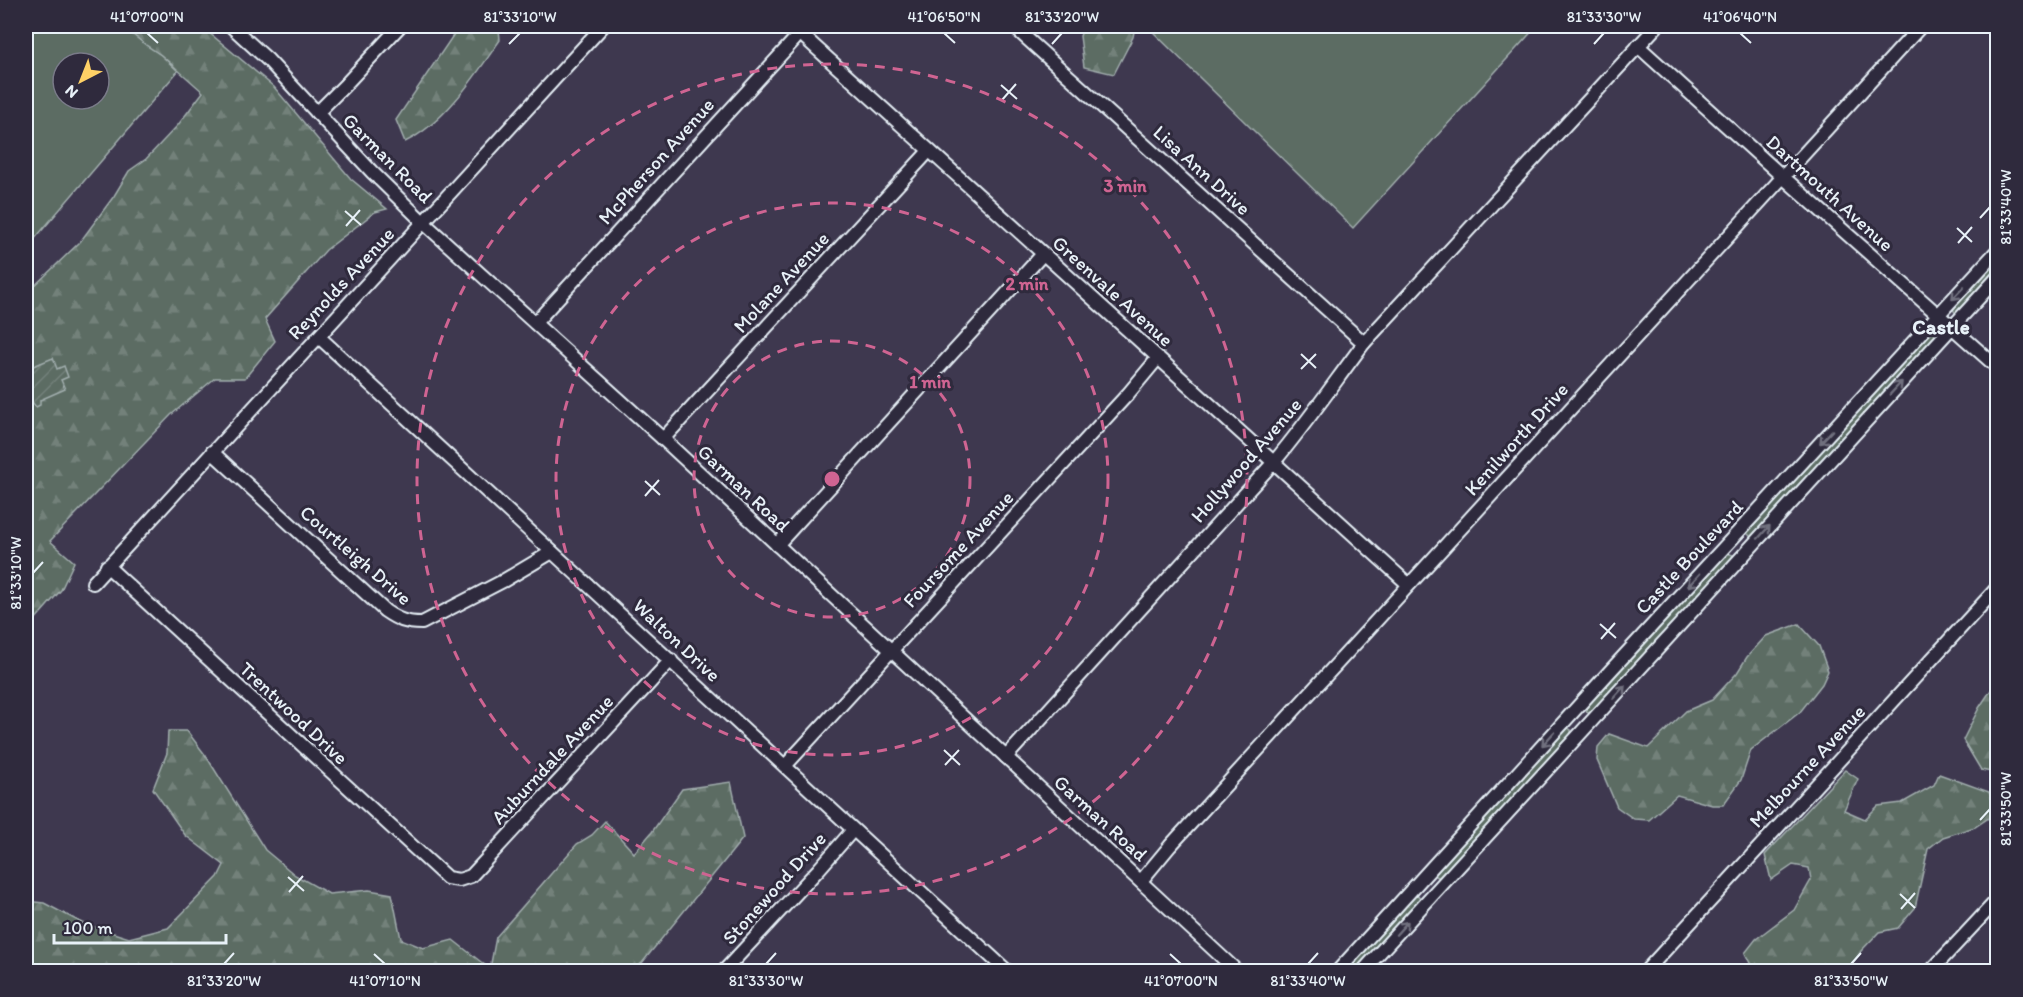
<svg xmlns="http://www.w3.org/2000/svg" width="2023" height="997" font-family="Itim,sans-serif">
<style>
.grass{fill:#5b6c63;stroke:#a2aeae;stroke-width:1.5;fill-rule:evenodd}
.forest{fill:url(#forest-firs);stroke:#a2aeae;stroke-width:1.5}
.garden{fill:url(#garden-furrows);stroke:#a2aeae;stroke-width:1.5}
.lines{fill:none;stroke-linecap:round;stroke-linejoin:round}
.minor-casing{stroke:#e8f1f8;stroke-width:16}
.minor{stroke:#2f2a3d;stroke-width:12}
.oneway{stroke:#70707e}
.ticks{fill:none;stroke:#e8f1f8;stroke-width:2}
.ring{fill:none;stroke:#cf6492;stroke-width:3;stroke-dasharray:10 8}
.labels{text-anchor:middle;stroke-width:6;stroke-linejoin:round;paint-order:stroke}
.street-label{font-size:20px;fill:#e8f1f8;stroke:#2f2a3d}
.neighbourhood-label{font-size:21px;font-weight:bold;fill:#e8f1f8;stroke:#2f2a3d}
.centre{fill:#cf6492;stroke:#2f2a3d;stroke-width:3}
.ring-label{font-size:18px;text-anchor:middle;font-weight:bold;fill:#cf6492;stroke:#2f2a3d;stroke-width:6;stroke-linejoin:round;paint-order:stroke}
.neatline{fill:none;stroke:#e8f1f8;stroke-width:2}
.ticks-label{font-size:15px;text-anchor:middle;fill:#e8f1f8}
</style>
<defs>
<pattern id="forest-firs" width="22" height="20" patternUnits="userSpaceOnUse" patternTransform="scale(1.5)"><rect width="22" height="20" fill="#5b6c63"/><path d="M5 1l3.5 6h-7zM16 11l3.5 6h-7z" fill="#73817a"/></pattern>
<pattern id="garden-furrows" width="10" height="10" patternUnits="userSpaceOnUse" patternTransform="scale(1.5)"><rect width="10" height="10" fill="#5b6c63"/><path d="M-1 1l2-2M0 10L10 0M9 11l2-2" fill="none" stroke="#73817a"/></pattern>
</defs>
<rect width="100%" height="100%" fill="#3e384f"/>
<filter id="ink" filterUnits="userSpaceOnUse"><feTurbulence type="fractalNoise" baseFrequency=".0167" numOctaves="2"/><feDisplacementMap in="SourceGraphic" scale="12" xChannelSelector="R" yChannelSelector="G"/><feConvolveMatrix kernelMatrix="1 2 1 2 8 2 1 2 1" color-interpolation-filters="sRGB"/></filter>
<g filter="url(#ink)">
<g class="grass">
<path d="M26,26h96l24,19 15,10 17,16 -152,178zM63,63h36v36h-36z"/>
<polygon points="1147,26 1537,26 1353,228"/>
<polygon points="1997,259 1997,272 1956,314 1954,311 1953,307"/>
<polygon points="1933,329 1938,333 1755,536 1751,537 1747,533 1930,331"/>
<polygon points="1727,553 1733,555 1733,559 1594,710 1590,714 1587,712 1586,709 1589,703"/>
<polygon points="1568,728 1571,730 1571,737 1441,879 1436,876 1435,873 1565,730"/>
<polygon points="1416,893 1420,898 1419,902 1356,971 1343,972"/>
</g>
<g class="forest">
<polygon points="122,26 201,26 274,87 351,179 387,209 375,212 326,250 265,319 275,341 245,378 215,378 171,415 50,541 74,562 61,590 26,630 26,427 30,421 26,415 26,294 80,242 114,196 129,171 146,159 178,125 203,92 161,55 146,45"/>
<path d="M466,26h30l3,3 1,11c-24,35 -56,84 -95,102l-9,-22 58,-86z"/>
<polygon points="1084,26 1135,26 1133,37 1114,74 1084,67 1080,36"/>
<polygon points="1799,624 1819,646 1828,671 1822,684 1800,712 1751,750 1741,780 1723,805 1712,805 1677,795 1649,820 1634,819 1617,807 1597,760 1598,747 1609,734 1648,748 1686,711 1712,700 1737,673 1747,657 1766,636"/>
<polygon points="1997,681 1998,773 1997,773 1981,770 1963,740 1979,708"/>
<polygon points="168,731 187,731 206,756 265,850 295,875 329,894 369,890 392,894 401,939 423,948 453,940 490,969 496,937 577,844 592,835 605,821 634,853 652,832 682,789 731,782 743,838 642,963 631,971 26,970 26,901 44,903 82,923 129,938 168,928 218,877 224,865 185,835 153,789 167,753"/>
<polygon points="1845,770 1858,779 1844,810 1865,819 1878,806 1902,803 1934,785 1939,774 1989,792 1993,803 1990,817 1975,827 1943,837 1928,849 1915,908 1898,928 1879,932 1861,951 1847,971 1754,971 1745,953 1756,939 1794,910 1811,880 1809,868 1793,865 1771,880 1765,855"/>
</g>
<polygon class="garden" points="53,358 57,369 64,366 68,377 61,380 65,389 40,400 40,405 36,407 32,402 26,404 26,369"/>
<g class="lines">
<g class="minor-casing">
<g id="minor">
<polyline points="231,26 268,60 372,172 424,223 663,439 1238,972"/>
<polyline points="792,26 1408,584"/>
<polyline points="1013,26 1364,343"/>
<polyline points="1638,46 1783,177 1998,368"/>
<polyline points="317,113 344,86 400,26"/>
<polyline points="535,323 807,26"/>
<polyline points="319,337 1008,972"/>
<polyline points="663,439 929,151"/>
<path d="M212,452l173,159c13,9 21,12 37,12l81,-42 49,-29"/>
<polyline points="777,545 1043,254"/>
<polyline points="107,566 447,878 459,880 471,876 671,660"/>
<polyline points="93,583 603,26"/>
<path d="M1006,757l268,-295c32,-38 60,-79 90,-119l293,-317"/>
<polyline points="785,766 1128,394 1158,358"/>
<polyline points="1141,881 1170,846 1921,26"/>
<polyline points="723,972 818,870 853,830"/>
<polyline points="1337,972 1612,669 1998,250"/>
<polyline points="1362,972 1998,277"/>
<polyline points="1645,972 1998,587"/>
<polyline points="1930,972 1998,899"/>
</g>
</g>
<use href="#minor" class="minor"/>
</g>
<defs><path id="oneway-shaft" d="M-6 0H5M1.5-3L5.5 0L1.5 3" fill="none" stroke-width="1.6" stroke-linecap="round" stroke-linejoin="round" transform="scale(1.5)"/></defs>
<g class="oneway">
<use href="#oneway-shaft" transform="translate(1958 293) rotate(133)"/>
<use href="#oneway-shaft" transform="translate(1896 388) rotate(-47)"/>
<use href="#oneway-shaft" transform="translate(1826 437) rotate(133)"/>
<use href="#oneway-shaft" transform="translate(1764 532) rotate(-48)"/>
<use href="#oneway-shaft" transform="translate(1694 580) rotate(133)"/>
<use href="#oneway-shaft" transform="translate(1619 692) rotate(-48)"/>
<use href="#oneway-shaft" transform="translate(1548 739) rotate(132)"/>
<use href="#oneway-shaft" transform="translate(1402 928) rotate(-48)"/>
</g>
</g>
<path class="ticks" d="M147,33l11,10M944,33l11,10M1740,33l11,10M509,44l11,-11M1052,44l10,-11M1594,44l10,-11M1001,85l16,14M1002,100l14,-16M345,211l16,14M1980,218l10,-11M346,226l14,-16M1957,228l15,14M1958,243l14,-16M1301,354l15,14M1301,369l15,-15M645,481l15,14M645,496l14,-16M33,573l10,-11M1600,624l16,14M1601,639l14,-16M944,750l16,15M945,765l14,-15M1980,820l10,-11M288,877l16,14M289,892l14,-16M1900,894l15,14M1901,909l14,-16M374,954l11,10M1170,954l11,10M224,964l10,-11M766,964l10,-11M1308,964l10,-11M1851,964l10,-11"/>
<g class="ring">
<circle cx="832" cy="479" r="138"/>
<circle cx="832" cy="479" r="276"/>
<circle cx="832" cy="479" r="415"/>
</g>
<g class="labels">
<g class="street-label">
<text transform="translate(388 158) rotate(45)" y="7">Garman Road</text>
<text transform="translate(656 161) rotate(-48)" y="7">McPherson Avenue</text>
<text transform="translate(1202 170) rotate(42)" y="7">Lisa Ann Drive</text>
<text transform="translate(1830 193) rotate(42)" y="7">Dartmouth Avenue</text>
<text transform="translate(781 282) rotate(-47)" y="7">Molane Avenue</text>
<text transform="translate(341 283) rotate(-47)" y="7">Reynolds Avenue</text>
<text transform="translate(1113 291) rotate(42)" y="7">Greenvale Avenue</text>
<text transform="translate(1516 439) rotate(-48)" y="7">Kenilworth Drive</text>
<text transform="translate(1246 460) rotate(-49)" y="7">Hollywood Avenue</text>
<text transform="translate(744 488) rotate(43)" y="7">Garman Road</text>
<text transform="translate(958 549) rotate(-47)" y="7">Foursome Avenue</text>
<text transform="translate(356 555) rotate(41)" y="7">Courtleigh Drive</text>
<text transform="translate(1689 557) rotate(-47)" y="7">Castle Boulevard</text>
<text transform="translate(677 640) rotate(43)" y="7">Walton Drive</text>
<text transform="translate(294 713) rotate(43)" y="7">Trentwood Drive</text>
<text transform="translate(552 759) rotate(-47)" y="7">Auburndale Avenue</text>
<text transform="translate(1807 766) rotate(-47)" y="7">Melbourne Avenue</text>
<text transform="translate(1101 818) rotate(42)" y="7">Garman Road</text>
<text transform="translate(774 888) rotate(-48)" y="7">Stonewood Drive</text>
</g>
<g class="neighbourhood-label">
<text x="1941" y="334">Castle</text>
</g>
</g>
<circle cx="832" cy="479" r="9" class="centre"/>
<g class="ring-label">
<text x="1125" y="192">3 min</text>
<text x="1027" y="290">2 min</text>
<text x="930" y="388">1 min</text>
</g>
<rect width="2023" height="997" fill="none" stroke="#2f2a3d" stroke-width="66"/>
<g transform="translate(81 81) rotate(222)"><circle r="28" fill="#2f2a3d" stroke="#797a88" stroke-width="1.5"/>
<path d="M0-4.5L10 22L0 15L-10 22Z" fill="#ffd166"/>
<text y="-9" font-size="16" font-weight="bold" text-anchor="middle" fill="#e8f1f8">N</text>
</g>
<path d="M54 934v9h172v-9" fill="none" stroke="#e8f1f8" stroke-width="3"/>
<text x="63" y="934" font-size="18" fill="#e8f1f8" stroke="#2f2a3d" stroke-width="4.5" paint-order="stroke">100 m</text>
<rect x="33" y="33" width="1957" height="931" class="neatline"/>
<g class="ticks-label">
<text x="147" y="22">41°07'00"N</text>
<text x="520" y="22">81°33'10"W</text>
<text x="944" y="22">41°06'50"N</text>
<text x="1062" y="22">81°33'20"W</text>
<text x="1604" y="22">81°33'30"W</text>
<text x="1740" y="22">41°06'40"N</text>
<text transform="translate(2006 207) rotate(-90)" y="5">81°33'40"W</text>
<text transform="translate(16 573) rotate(-90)" y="5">81°33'10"W</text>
<text transform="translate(2006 809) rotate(-90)" y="5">81°33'50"W</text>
<text x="224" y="986">81°33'20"W</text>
<text x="385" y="986">41°07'10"N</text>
<text x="766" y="986">81°33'30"W</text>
<text x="1181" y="986">41°07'00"N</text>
<text x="1308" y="986">81°33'40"W</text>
<text x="1851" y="986">81°33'50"W</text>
</g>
</svg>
